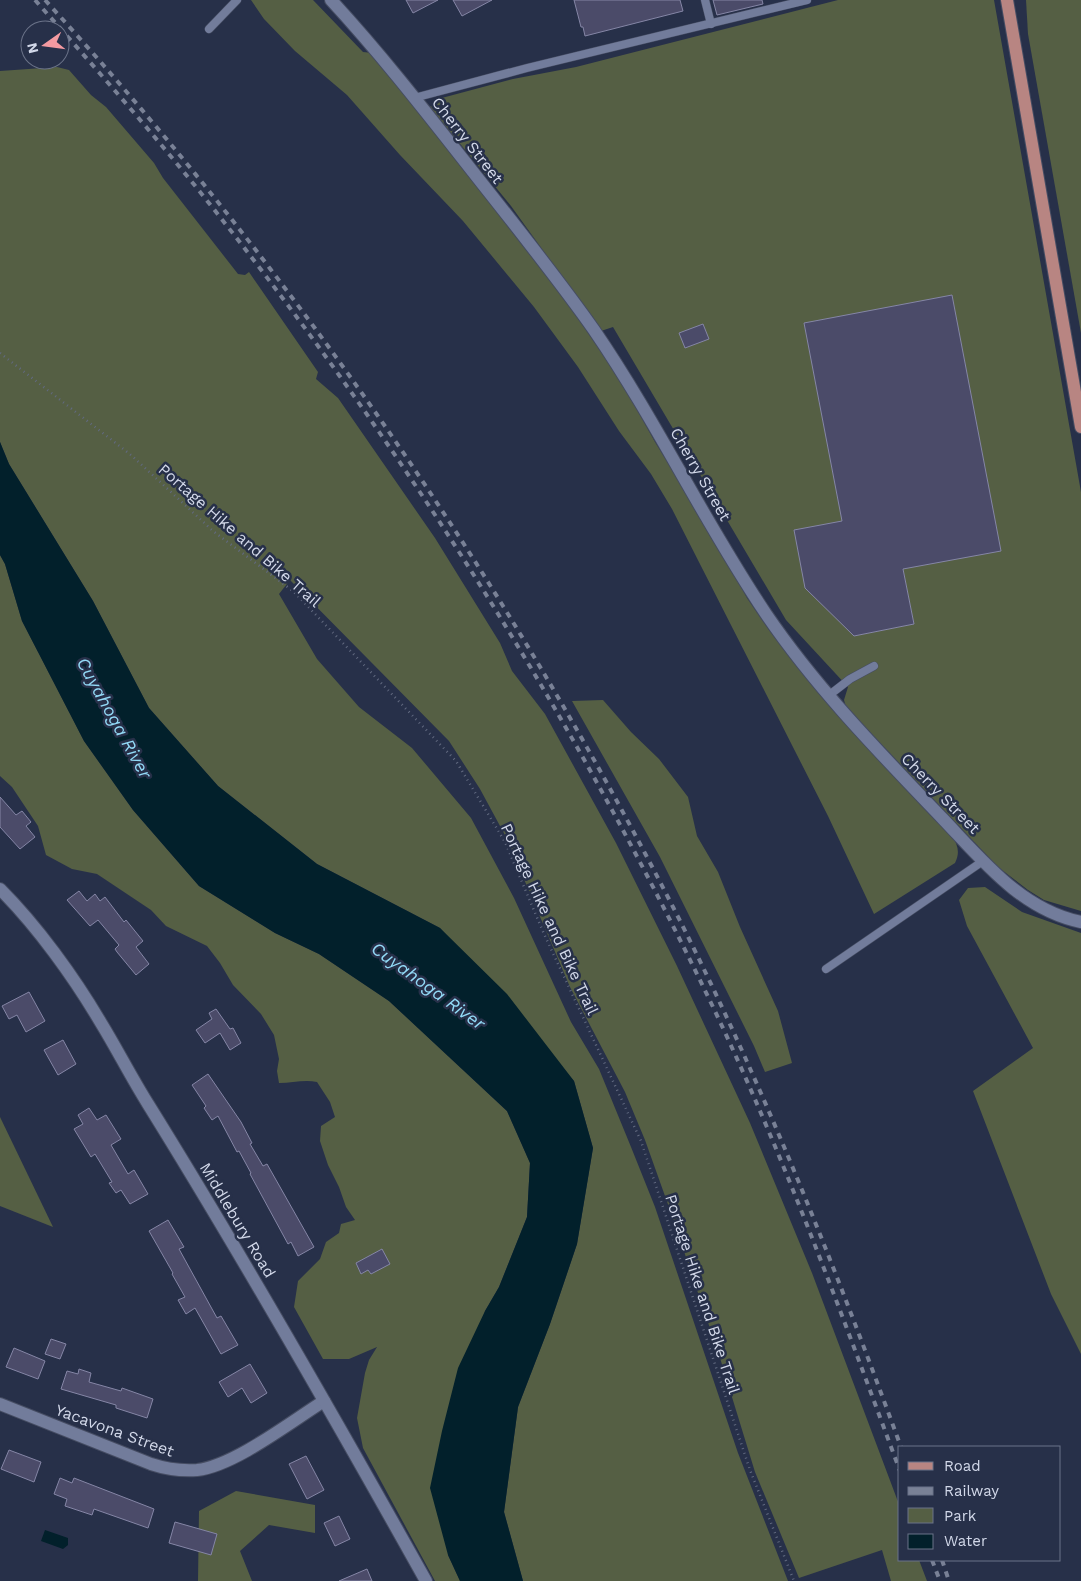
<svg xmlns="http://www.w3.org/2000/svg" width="1081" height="1581" font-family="'Work Sans',sans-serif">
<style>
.green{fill:#555f44}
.water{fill:#02202b}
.building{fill:#4b4b69;stroke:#8586a6}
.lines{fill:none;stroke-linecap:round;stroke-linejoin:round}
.lane-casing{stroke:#464d63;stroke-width:9}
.street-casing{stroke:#464d63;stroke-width:14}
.secondary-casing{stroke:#464d63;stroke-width:14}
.primary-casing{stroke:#464d63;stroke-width:14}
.path{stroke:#626a80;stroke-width:2.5;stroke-dasharray:1 4;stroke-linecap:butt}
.lane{stroke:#727c9b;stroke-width:8}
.street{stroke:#727c9b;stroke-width:12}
.secondary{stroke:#727c9b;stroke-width:12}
.primary{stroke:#b88582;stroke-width:12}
.rail{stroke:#798196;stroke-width:4;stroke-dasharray:6 6;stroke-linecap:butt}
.labels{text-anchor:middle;stroke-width:5;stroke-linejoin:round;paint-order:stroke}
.street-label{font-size:16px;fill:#d2d8e9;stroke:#273049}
.water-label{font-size:18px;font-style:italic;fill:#92d9f6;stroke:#273049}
</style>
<rect width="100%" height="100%" fill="#273049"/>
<g class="green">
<path d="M251,0h62l50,52 10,1 191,245 57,83 34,61 61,99 31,57 22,32 47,58 137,149c5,9 7,16 2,26l-81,51 -46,-98 -156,-307 -21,-35 -32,-43 -41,-64 -44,-60 -71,-86 -63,-66 -53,-60 -52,-44 -31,-32z"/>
<polygon points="838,0 994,0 1081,492 1081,911 1044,900 1028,890 998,867 846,707 844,700 848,687 786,620 613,327 601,331 511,206 430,107 438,99 513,79 576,67"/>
<polygon points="1026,0 1081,0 1081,333 1028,34"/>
<polygon points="57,67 69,70 91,95 106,107 154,163 163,178 238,274 245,275 249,272 318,372 316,379 338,398 435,538 500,643 512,671 545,714 616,843 677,966 750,1123 812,1273 900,1507 900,1560 919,1560 927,1581 891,1581 882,1550 799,1578 755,1472 720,1358 670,1210 645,1140 625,1092 570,987 506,837 480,789 449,741 290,580 279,594 317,659 359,707 412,748 471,818 514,898 571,1022 599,1069 631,1147 655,1207 738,1453 788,1581 523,1581 504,1512 518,1407 550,1324 577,1244 593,1148 574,1081 440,928 317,864 218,786 149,708 93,601 9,464 0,442 0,71"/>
<path d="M0,555l5,9 17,57 62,120 49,69 66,76 76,47 44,21 70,47 118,110 23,52 -3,54 -28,70 -14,24 -37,244 12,26h-25l-72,-133 -6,-30 8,-45 4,-13 8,-13 -28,12h-26l-29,-52 4,-26 22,-22 6,-17 13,-9 2,-9 14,-4 -9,-13 -7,-20 -11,-22 -8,-24 1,-15 14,-9 -5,-15 -13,-20c-12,-3 -25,1 -38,1l-2,-12 2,-12 -5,-24 -13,-21 -28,-29 -13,-22 -13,-17 -41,-20 -15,-16 -54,-36 -25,-5 -26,-14 -8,-29 -26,-39 -12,-11z"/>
<polygon points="603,700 631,732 659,759 688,797 697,836 718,872 740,927 778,1011 792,1063 765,1072 754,1046 660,857 572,701"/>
<polygon points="985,887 1022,912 1081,933 1081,1354 1051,1294 973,1091 1033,1048 967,926 959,900 968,888"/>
<polygon points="0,1117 53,1227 0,1206"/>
<polygon points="236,1491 315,1505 315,1533 269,1525 240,1551 252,1581 198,1581 199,1511"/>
</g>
<g class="water">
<polygon points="0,442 9,464 93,601 149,708 218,786 317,864 440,928 507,994 574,1081 593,1148 577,1244 550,1324 518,1407 504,1512 523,1581 460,1581 448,1555 430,1488 442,1431 458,1368 485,1311 499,1287 527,1217 530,1163 507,1111 389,1001 319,954 275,933 199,886 133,810 84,741 22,621 5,564 0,555"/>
<polygon points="45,1530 68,1538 68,1545 63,1549 41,1541"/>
</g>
<g class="building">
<polygon points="406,0 438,0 413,13"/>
<polygon points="453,0 492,0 462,16"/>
<polygon points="574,0 680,0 683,11 585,36 583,27 581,27"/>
<polygon points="713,0 762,0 763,4 717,15"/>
<polygon points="952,295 1001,551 903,569 914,624 854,636 805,588 794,530 842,521 804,323"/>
<polygon points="703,324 709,339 685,348 679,333"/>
<polygon points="0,797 16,815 22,811 31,822 26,826 35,837 20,849 0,827"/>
<polygon points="79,891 87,901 95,894 100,901 105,897 124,922 126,920 143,941 136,947 149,964 136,975 117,952 115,949 119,945 98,920 90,926 67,900"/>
<polygon points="29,992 45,1021 26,1032 17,1015 9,1019 2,1006"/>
<polygon points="216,1009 230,1029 233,1028 241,1043 230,1050 220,1033 205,1043 196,1030 212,1019 209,1013"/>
<polygon points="63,1040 76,1064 58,1075 44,1050"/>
<polygon points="208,1074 241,1122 252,1143 250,1144 263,1166 267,1164 314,1247 298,1256 291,1242 288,1244 250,1174 251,1173 239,1151 237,1152 218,1116 212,1120 204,1108 206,1106 192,1085"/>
<polygon points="89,1108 97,1120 106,1115 121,1139 111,1145 128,1174 134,1170 148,1194 130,1204 121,1190 116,1193 109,1183 112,1182 95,1154 91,1157 74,1129 83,1124 78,1115"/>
<polygon points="168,1220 184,1247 179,1249 217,1318 221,1316 238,1345 221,1354 195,1308 186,1314 178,1300 185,1297 172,1274 173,1273 149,1231"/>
<polygon points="382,1249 390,1264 371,1274 368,1270 361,1274 356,1263"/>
<polygon points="51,1339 66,1344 60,1359 45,1354"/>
<polygon points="14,1348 45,1361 38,1379 6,1367"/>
<polygon points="250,1364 267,1393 251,1403 242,1388 228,1397 219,1382"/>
<polygon points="79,1369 91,1373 89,1382 121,1391 122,1388 153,1399 147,1418 116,1408 116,1405 61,1389 67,1371 78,1374"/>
<polygon points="9,1450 41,1462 34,1482 1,1469"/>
<polygon points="306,1456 324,1490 307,1499 289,1464"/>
<polygon points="60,1478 72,1483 74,1478 154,1509 148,1528 94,1509 92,1515 65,1506 67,1499 54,1494"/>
<polygon points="339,1516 350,1539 335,1546 324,1523"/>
<polygon points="175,1522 217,1534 211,1555 169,1543"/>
<polygon points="367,1569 372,1581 339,1581"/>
</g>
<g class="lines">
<g class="lane-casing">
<g id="lane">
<polyline points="705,0 711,24"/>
<polyline points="209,29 237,0"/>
<polyline points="414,98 527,68 807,0"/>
<polyline points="828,696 850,679 874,666"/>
<polyline points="826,969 983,861"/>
</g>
</g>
<g class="street-casing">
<path id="street" d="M0,1404l151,60c15,5 30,7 46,6 37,-4 95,-49 127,-69"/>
</g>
<g class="secondary-casing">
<g id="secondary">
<path d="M331,0c48,52 91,107 135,163 43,55 88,110 128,167 63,92 110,192 172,284 51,75 115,140 177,205 40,42 79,91 138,103"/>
<path d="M0,889c37,37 74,88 101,134 16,26 30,54 47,81 97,156 188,316 278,477"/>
</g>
</g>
<g class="primary-casing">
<polyline id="primary" points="1007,0 1081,427"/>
</g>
<polyline class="path" points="0,353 131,455 213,531 293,591 456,761 505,842 544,934 641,1141 750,1470 794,1581"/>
<use href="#lane" class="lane"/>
<use href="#street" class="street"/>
<use href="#secondary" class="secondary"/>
<use href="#primary" class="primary"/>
<g class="rail">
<path d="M35,0c63,71 126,142 185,217 193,244 358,509 493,790 72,151 129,308 187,464"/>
<path d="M45,0c249,272 460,579 628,907 89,174 161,357 228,540"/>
<polyline points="932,1560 940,1581"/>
<polyline points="942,1560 949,1581"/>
</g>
</g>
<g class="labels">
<g class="street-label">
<text transform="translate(468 140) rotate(52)" y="6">Cherry Street</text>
<text transform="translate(701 474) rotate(60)" y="6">Cherry Street</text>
<text transform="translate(240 535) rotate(41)" y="6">Portage Hike and Bike Trail</text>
<text transform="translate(941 793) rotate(46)" y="6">Cherry Street</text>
<text transform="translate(550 919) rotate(65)" y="6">Portage Hike and Bike Trail</text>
<text transform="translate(238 1220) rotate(59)" y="6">Middlebury Road</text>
<text transform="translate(703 1294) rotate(72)" y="6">Portage Hike and Bike Trail</text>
<text transform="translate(115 1430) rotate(20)" y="6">Yacavona Street</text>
</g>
<g class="water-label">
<text transform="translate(114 718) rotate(61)" y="6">Cuyahoga River</text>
<text transform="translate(428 986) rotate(36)" y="6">Cuyahoga River</text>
</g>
</g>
<rect x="898" y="1446" width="162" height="115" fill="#273049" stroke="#6b7389"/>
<rect x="908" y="1462" width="25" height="8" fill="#b88582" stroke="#6b7389"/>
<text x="944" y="1471" font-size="15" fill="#d2d8e9">Road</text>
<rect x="908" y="1487" width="25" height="8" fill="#798196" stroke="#6b7389"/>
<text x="944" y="1496" font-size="15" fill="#d2d8e9">Railway</text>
<rect x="908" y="1508" width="25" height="15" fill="#555f44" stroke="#6b7389"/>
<text x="944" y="1521" font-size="15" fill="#d2d8e9">Park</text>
<rect x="908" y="1534" width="25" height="15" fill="#02202b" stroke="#6b7389"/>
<text x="944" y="1546" font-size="15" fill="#d2d8e9">Water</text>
<g transform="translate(45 45) rotate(256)"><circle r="24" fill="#273049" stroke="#6b7389"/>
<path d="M0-4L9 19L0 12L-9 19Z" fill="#f49aa1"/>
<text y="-8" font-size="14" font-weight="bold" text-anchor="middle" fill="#d2d8e9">N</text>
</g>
</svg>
